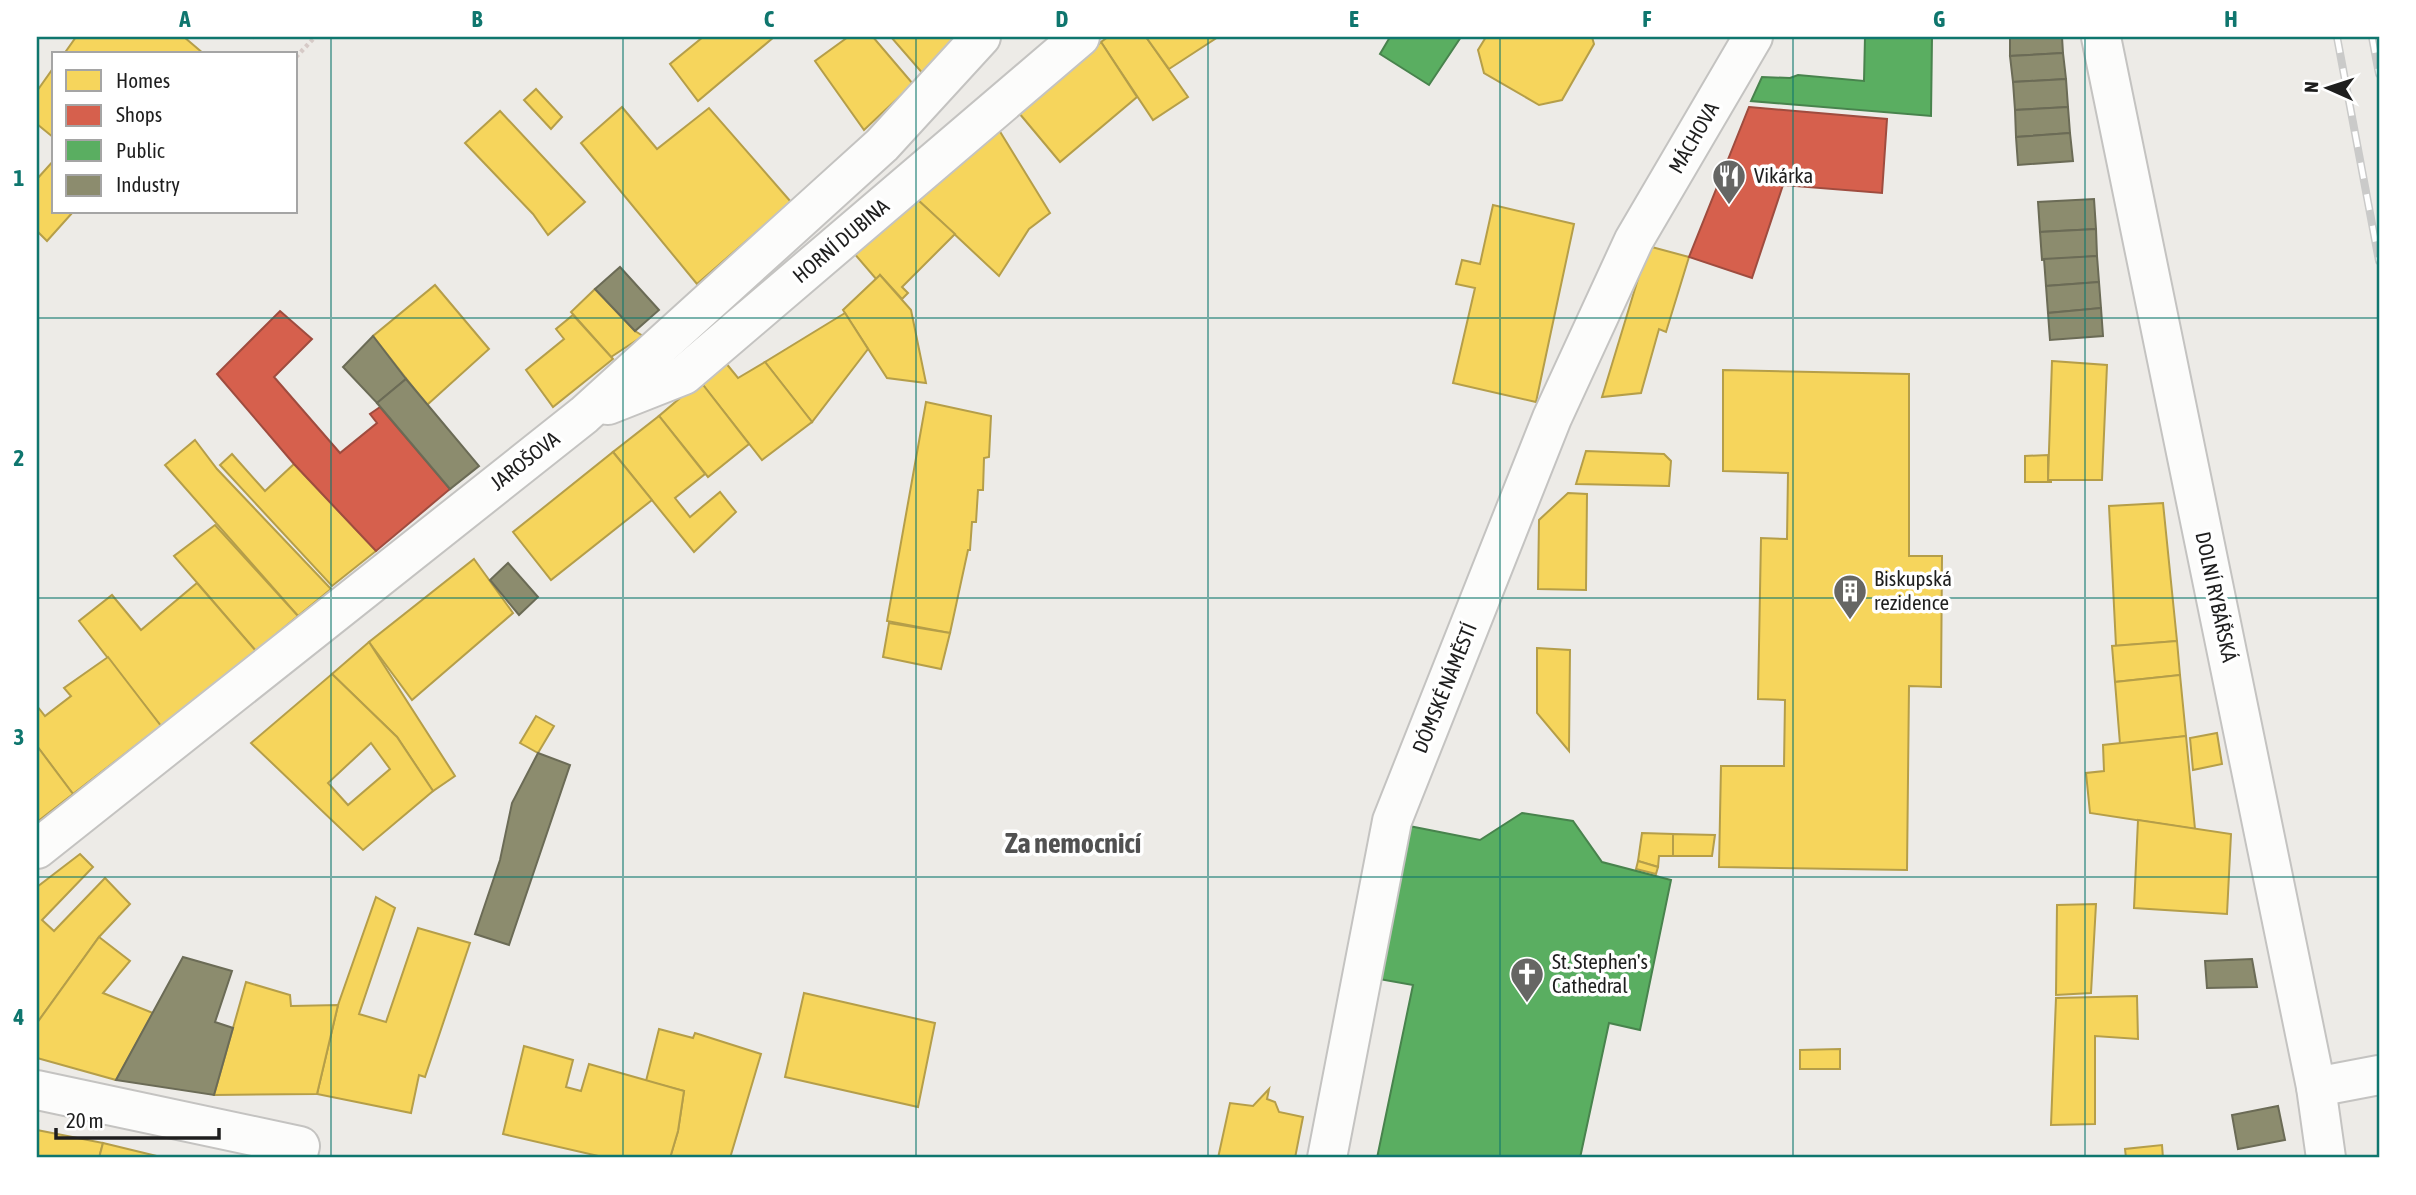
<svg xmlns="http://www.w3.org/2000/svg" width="2416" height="1195" font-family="'Asap Condensed',sans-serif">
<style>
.homes{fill:#f6d55c;stroke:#b59e49;stroke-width:2;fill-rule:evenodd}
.shops{fill:#d6604d;stroke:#9f4c3f;stroke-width:2}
.public{fill:#5aae61;stroke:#48834d;stroke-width:2}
.industry{fill:#8c8c6e;stroke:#6b6b56;stroke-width:2}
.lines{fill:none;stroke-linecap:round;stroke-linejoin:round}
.street-casing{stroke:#c4c3c1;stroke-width:42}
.path{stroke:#d6cac7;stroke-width:4.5;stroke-dasharray:3.5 3.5;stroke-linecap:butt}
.street{stroke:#fcfcfb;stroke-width:38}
.rail-casing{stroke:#cacac9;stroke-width:8}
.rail{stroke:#fff;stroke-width:5;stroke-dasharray:16;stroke-linecap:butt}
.grid{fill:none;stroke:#0f766e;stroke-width:2;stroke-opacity:0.55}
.labels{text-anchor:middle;stroke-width:7;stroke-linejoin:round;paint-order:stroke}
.street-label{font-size:21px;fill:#1e1e1e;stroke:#fff}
.poi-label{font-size:21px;fill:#1e1e1e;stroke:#fff;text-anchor:start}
.district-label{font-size:28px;font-weight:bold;fill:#515151;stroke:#fff}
.neatline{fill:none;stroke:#0f766e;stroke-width:2.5}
.grid-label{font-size:23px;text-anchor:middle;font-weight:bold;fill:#0f766e}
</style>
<rect width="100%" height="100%" fill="#edebe7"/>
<g class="homes">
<polygon points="76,37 184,37 204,54 64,54"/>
<polygon points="703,37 774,37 698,101 670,64"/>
<polygon points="848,37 873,37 913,84 864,130 815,61"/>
<polygon points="891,37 956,37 924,75"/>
<polygon points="1108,37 1146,37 1188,97 1153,120 1101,42"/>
<polygon points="1146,37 1218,37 1169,69"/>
<polygon points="1486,37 1592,37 1594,44 1562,100 1539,105 1484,73 1478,50"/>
<polygon points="1101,42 1137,97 1060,162 1019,113"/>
<polygon points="54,67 54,138 37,124 37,91"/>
<polygon points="536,89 562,117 551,129 524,100"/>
<polygon points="622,107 657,149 709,108 791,202 697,284 581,143"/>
<polygon points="500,111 585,202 548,235 533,214 465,143"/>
<polygon points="999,130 1050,213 1029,229 999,276 918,200"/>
<polygon points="54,160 54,212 73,212 47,241 37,231 37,179"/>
<polygon points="918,200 955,234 902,287 908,293 902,299 880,275 877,280 853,252"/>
<polygon points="1493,205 1574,224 1536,402 1453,383 1475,288 1456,284 1462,260 1480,264"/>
<polygon points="1648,246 1689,257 1666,332 1659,329 1641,393 1602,397"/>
<polygon points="880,275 911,310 926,383 887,378 843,310"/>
<polygon points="435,285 489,349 427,405 373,336"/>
<polygon points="595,289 635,331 643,336 611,357 571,312"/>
<polygon points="845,313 868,349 812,422 765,362"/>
<polygon points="573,315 613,359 553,407 526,370 564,339 556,329"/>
<polygon points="2052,361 2107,365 2102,480 2048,480"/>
<polygon points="725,362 738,378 765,362 812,422 762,460 700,381"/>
<polygon points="1723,370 1909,374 1909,556 1942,556 1941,687 1909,686 1907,870 1719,867 1721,766 1784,766 1785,700 1758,699 1761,538 1787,539 1788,473 1723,471"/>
<polygon points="700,381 749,444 708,477 659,416"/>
<polygon points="926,402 991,416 989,457 984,458 983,490 978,490 976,522 972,522 970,550 968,550 950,633 887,621"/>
<polygon points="659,416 705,474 675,498 690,517 720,492 736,512 694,552 613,452"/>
<polygon points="195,440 217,469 331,589 298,616 165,465"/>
<polygon points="1586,451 1664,454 1671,461 1669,486 1576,484"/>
<polygon points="613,452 652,500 551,580 513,532"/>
<polygon points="232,454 265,491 294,464 376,551 332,586 220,465"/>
<polygon points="2048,455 2048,480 2051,480 2051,482 2025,482 2025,456"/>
<polygon points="1568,493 1587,494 1586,590 1538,589 1539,520"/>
<polygon points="2163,503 2177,641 2116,646 2109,506"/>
<polygon points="215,525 298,616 256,651 174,556"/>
<polygon points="474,559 513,613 412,700 369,642"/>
<polygon points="197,583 256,651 161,726 79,621 112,595 141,630"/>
<polygon points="889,623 950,633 941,669 883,657"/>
<polygon points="2177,641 2180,675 2115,682 2112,646"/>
<polygon points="369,642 455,776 433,791 397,737 332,674"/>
<polygon points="1537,648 1570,650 1569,751 1537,713"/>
<polygon points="108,657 161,726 73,794 37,746 37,706 45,716 71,696 64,688"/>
<path d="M332,674l65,63 36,54 -70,59 -112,-107zM371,743l19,26 -42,36 -20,-22z"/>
<polygon points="2180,675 2186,736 2120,744 2115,682"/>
<polygon points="536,716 554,726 538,753 520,743"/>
<polygon points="2217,733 2222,764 2193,770 2190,738"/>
<polygon points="2186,736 2195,829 2090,813 2086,773 2104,771 2103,745"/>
<polygon points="37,746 73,794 37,822"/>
<polygon points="2138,820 2231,834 2227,914 2134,908"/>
<polygon points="1642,833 1673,834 1673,856 1659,856 1658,867 1638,861"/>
<polygon points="1673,834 1715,835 1712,856 1673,856"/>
<polygon points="80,854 93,867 42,920 54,931 105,878 130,904 99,937 37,1023 37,887"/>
<polygon points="1638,861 1658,867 1656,874 1636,869"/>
<polygon points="376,897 395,908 359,1014 386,1022 418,928 470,943 425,1077 419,1075 411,1113 317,1094 338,1005"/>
<polygon points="2096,904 2091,993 2056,995 2057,905"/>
<polygon points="99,937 130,961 103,993 153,1013 116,1080 37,1058 37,1023"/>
<polygon points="246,982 290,995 291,1006 338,1005 317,1094 214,1095"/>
<polygon points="804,993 935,1023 918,1107 785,1077"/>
<polygon points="2137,996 2138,1039 2095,1036 2095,1124 2051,1125 2056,998"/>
<polygon points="659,1029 693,1038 695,1033 761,1054 730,1158 670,1158 678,1131 684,1091 646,1081"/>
<polygon points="524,1046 573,1060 566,1087 581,1091 589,1064 684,1091 678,1131 670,1158 607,1158 503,1134"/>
<polygon points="1840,1049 1840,1069 1800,1069 1800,1050"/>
<polygon points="1269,1089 1267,1099 1275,1102 1279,1112 1303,1117 1295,1158 1218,1158 1230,1103 1253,1106"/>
<polygon points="37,1130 103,1143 99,1158 37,1158"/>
<polygon points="103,1143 165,1158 99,1158"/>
<polygon points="2162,1145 2163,1158 2126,1158 2125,1149"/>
</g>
<g class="shops">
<polygon points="1749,107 1887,119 1882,193 1783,185 1752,278 1689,257"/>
<polygon points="280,311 312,339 274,377 340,453 377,423 370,414 380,407 450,489 376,551 294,464 217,374"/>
</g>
<g class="public">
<polygon points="1390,37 1461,37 1429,85 1380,54"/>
<polygon points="1865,37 1932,37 1931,116 1751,101 1762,77 1790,78 1798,75 1864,81"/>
<polygon points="1522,813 1573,821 1602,862 1671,880 1640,1030 1609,1023 1580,1158 1377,1158 1413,985 1379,979 1409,826 1480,840"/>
</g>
<g class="industry">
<polygon points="2010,37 2062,37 2063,53 2010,56"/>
<polygon points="2063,53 2066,79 2013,82 2010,56"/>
<polygon points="2066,79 2068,107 2015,110 2013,82"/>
<polygon points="2068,107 2070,133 2016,137 2015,110"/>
<polygon points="2070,133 2073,161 2018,165 2016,137"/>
<polygon points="2094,199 2096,229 2040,232 2038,202"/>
<polygon points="2096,229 2097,256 2042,260 2040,232"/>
<polygon points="2097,256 2099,282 2046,286 2044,259"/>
<polygon points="620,267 659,310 635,331 595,289"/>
<polygon points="2099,282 2101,308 2048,313 2046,286"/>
<polygon points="2101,308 2103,336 2050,340 2048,313"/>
<polygon points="373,336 406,379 377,403 343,367"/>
<polygon points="406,379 479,466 450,489 377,403"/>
<polygon points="508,563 538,597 519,615 490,580"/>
<polygon points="538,753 570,765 509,945 475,934 500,860 512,803"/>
<polygon points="183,957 232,971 215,1022 233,1028 214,1095 116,1080"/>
<polygon points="2252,959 2257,987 2207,988 2205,961"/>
<polygon points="2278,1106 2285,1140 2238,1149 2232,1115"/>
</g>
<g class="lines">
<g class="street-casing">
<g id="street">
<polyline points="2101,37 2316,1087 2326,1158"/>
<polyline points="608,405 684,375 1080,37"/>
<polyline points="37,849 584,415 882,145 981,37"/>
<polyline points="2316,1087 2379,1075"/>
<polyline points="37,1090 300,1146 297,1158"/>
<polyline points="1327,1158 1392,821 1552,418 1634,240 1753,37"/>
</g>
</g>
<g class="path">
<polyline points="252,38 253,37"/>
<polyline points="296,57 315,37"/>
</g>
<use href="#street" class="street"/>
<g class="rail-casing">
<g id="rail">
<polyline points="2337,37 2379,261"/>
<polyline points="2372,37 2379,74"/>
</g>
</g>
<use href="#rail" class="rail"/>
</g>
<path class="grid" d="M331,37v1121M623,37v1121M916,37v1121M1208,37v1121M1500,37v1121M1793,37v1121M2085,37v1121M37,318h2342M37,598h2342M37,877h2342"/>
<defs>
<g id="restaurant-pin" transform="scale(1.75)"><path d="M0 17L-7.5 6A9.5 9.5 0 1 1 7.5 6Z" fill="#666664" stroke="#fff"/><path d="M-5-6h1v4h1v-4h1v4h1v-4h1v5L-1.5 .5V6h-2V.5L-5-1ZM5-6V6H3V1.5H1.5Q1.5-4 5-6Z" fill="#fff"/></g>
<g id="building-pin" transform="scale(1.75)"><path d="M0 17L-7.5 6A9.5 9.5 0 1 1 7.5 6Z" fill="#666664" stroke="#fff"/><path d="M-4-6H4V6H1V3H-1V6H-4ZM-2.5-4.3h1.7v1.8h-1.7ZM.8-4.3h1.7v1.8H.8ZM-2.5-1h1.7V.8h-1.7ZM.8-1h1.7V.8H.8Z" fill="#fff"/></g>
<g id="church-pin" transform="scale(1.75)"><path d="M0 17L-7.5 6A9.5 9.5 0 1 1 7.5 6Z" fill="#666664" stroke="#fff"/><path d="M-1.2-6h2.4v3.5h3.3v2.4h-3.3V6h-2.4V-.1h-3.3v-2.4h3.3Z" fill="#fff"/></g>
</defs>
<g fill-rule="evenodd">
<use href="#restaurant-pin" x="1729" y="176"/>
<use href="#building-pin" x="1850" y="591"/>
<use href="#church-pin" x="1527" y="974"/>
</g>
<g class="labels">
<g class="street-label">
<text transform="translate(1694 138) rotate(-60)" y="7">MÁCHOVA</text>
<text transform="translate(841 241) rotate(-40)" y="7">HORNÍ DUBINA</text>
<text transform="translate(525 461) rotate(-38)" y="7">JAROŠOVA</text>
<text transform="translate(2216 597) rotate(78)" y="7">DOLNÍ RYBÁŘSKÁ</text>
<text transform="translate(1445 688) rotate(-68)" y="7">DÓMSKÉ NÁMĚSTÍ</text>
</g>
<g class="poi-label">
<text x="1754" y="183">Vikárka</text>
<text x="1874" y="586">Biskupská<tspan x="1874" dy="24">rezidence</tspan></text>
<text x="1552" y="969">St. Stephen's<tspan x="1552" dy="24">Cathedral</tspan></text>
</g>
<g class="district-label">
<text x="1073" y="853">Za nemocnicí</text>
</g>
</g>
<rect width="2416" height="1195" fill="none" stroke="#ffffff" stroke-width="77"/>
<rect x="52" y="52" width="245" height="161" fill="#ffffff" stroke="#a5a5a5" stroke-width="2"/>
<rect x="66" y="70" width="35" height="21" fill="#f6d55c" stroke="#a5a5a5" stroke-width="2"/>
<text x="116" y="88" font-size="21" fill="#1e1e1e">Homes</text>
<rect x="66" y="105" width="35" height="21" fill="#d6604d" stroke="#a5a5a5" stroke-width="2"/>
<text x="116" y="122" font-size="21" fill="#1e1e1e">Shops</text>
<rect x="66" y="140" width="35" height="21" fill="#5aae61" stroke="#a5a5a5" stroke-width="2"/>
<text x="116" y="158" font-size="21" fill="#1e1e1e">Public</text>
<rect x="66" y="175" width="35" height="21" fill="#8c8c6e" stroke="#a5a5a5" stroke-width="2"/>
<text x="116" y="192" font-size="21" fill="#1e1e1e">Industry</text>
<g transform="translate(2328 88) rotate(273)" stroke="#ffffff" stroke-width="5" paint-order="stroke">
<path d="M0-5L12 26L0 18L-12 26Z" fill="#1e1e1e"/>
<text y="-10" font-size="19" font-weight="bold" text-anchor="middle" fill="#1e1e1e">N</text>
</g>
<path d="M56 1128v10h163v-10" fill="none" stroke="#1e1e1e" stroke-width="3.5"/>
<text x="66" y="1128" font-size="21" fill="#1e1e1e" stroke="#ffffff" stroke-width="5" paint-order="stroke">20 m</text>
<rect x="38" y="38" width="2340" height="1118" class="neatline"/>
<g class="grid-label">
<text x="185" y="27">A</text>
<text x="477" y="27">B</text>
<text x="769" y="27">C</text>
<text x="1062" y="27">D</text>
<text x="1354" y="27">E</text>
<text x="1647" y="27">F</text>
<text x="1939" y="27">G</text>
<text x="2231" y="27">H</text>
<text x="19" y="186">1</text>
<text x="19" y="466">2</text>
<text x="19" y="745">3</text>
<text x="19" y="1025">4</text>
</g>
</svg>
